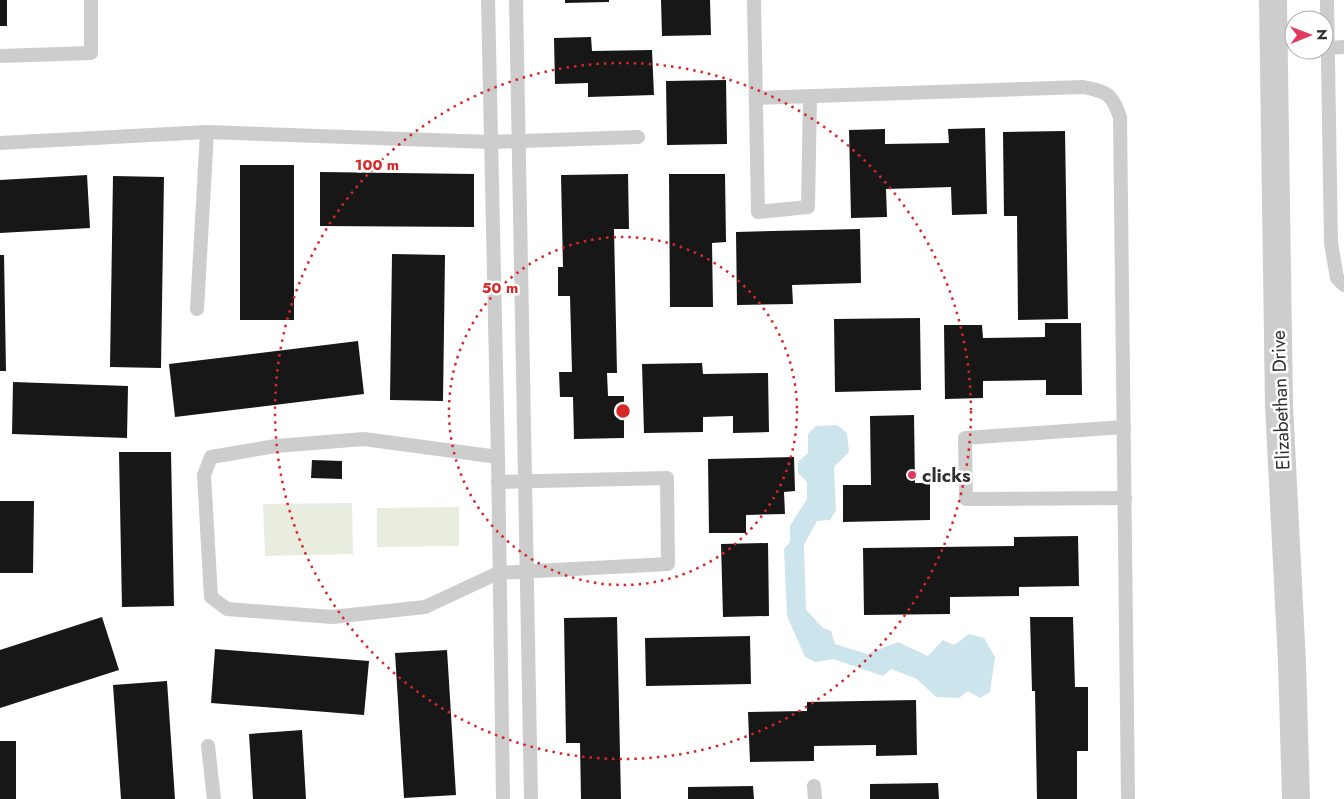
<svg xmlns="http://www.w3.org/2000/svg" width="1344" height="799" font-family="Jost,sans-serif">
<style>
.green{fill:#e8eddf}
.water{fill:#cce4ec}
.building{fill:#171717}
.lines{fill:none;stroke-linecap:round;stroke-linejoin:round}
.lane{stroke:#cdcdcd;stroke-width:14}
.street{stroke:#cdcdcd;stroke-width:28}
.ring{fill:none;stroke:#d62828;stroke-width:2.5;stroke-dasharray:2.5 5}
.poi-dot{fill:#e1395f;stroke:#fff;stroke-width:2}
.labels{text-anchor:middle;stroke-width:5;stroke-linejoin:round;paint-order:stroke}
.street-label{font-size:19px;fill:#303030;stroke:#fff}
.poi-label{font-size:19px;font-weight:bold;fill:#303030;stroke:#fff;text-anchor:start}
.centre{fill:#d62828;stroke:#fff;stroke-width:2.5}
.ring-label{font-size:15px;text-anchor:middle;font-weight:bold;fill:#d62828;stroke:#fff;stroke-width:5;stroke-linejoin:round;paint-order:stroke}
</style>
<rect width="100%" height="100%" fill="#fff"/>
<g class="green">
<polygon points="352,503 353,554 265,556 263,504"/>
<polygon points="459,507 459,546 377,547 377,508"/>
</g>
<polygon class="water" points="837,425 847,433 849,452 834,467 836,510 830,520 817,521 804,545 806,610 823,628 831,631 835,644 867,654 898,642 928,656 943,640 954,645 969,634 984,638 995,657 990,692 980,698 968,691 959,698 936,697 917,679 891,669 883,676 833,659 815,662 805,657 787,616 784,549 790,542 790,526 807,499 807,482 798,473 798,462 808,453 808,434 816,426"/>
<g class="building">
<rect x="0" y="0" width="7" height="26"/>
<polygon points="565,0 609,0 609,2 565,3"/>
<polygon points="661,0 710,0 711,35 662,36"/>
<polygon points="591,37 592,51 652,50 654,95 588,97 588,83 555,84 554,38"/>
<polygon points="726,80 727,144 667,145 666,81"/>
<polygon points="985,128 987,214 952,215 951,187 886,189 887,217 851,218 849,130 885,129 885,144 949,143 948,129"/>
<polygon points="1065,131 1068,319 1018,320 1017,216 1004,216 1003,132"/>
<rect x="240" y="165" width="54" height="155"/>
<polygon points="320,172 474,174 474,227 320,226"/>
<polygon points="628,174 629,229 614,229 617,373 607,373 608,396 624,396 624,438 574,439 573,397 560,397 559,372 572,372 570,296 558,296 558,267 563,267 561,175"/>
<polygon points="669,174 725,174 726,242 712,243 713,307 670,307"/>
<polygon points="87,175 90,228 0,233 0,180"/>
<polygon points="113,176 164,177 161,368 110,367"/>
<polygon points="860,229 861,283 792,285 793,304 737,305 736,232"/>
<polygon points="392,254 445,255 443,401 390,400"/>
<polygon points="0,255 4,255 6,371 0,371"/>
<polygon points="920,318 921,390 835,392 834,319"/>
<polygon points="1045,323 1081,323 1082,395 1046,395 1046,380 983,381 983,398 945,399 944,325 982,325 983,338 1045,337"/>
<polygon points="358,341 364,394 175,417 169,364"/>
<polygon points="702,363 703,374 768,373 769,432 733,433 733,416 703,417 703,432 644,433 642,364"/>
<polygon points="13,382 128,386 127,438 12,434"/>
<polygon points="914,415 915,483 930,483 930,520 843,522 843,485 871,485 870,416"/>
<polygon points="119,452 171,452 174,606 122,607"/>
<polygon points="794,457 795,491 784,492 785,514 746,515 746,533 709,533 708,459"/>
<polygon points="312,460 342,461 342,479 311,478"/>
<polygon points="0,501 34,501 33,573 0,573"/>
<polygon points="1078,536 1079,586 1019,587 1019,596 950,597 950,614 864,615 863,548 1014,546 1014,537"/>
<polygon points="768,543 769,616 723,617 721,544"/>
<polygon points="102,617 119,670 0,708 0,650"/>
<polygon points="617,617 621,799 581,799 580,743 566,743 564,618"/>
<polygon points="1030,617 1073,617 1075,687 1088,687 1088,751 1077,751 1077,799 1037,799 1035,691 1032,691"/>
<polygon points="750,636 751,684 646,686 645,638"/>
<polygon points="215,649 369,661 364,715 211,703"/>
<polygon points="447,650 456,795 404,798 395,653"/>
<polygon points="167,681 175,799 121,799 113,685"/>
<polygon points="916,700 917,755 876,756 876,745 814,746 814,761 750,762 748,712 807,711 807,702"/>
<polygon points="302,730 306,799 253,799 249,734"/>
<rect x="0" y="741" width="16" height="58"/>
<polygon points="938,783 939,799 870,799 870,784"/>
<polygon points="753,786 754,799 688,799 688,787"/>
</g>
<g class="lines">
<g class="lane">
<polyline points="488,0 498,457 503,799"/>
<polyline points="516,0 531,799"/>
<polyline points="754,0 758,212 808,207 810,96"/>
<polyline points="1327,0 1331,243 1337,278 1344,285"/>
<polyline points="1327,48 1344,47"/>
<polyline points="0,56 91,53 91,0"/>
<path d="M756,98l327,-11c25,5 28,6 37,30l8,682"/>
<polyline points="0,143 207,132 490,142 638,137"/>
<polyline points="197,309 207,132"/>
<polyline points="1124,427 965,438 966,499 1125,498"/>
<polyline points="498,457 364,439 276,446 211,457 204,475 211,597 227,609 332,617 425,607 498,573 668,564 667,478 498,482"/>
<polyline points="208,746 214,799"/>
<polyline points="814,786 815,799"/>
</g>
<polyline class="street" points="1273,0 1279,405 1292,663 1296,799"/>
</g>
<g class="ring">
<circle cx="623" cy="411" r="174"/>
<circle cx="623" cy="411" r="348"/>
</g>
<circle class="poi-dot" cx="912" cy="475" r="5"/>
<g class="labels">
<g class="street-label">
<text transform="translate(1280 400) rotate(-92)" y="7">Elizabethan Drive</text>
</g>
<g class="poi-label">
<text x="922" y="482">clicks</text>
</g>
</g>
<circle cx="623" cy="411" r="8" class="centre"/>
<g class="ring-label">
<text x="377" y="170">100 m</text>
<text x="500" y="293">50 m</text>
</g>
<g transform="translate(1309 35) rotate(89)"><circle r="24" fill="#ffffff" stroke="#acacac"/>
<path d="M0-4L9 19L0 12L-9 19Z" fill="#e1395f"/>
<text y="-8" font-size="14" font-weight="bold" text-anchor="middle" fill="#303030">N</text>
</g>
</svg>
